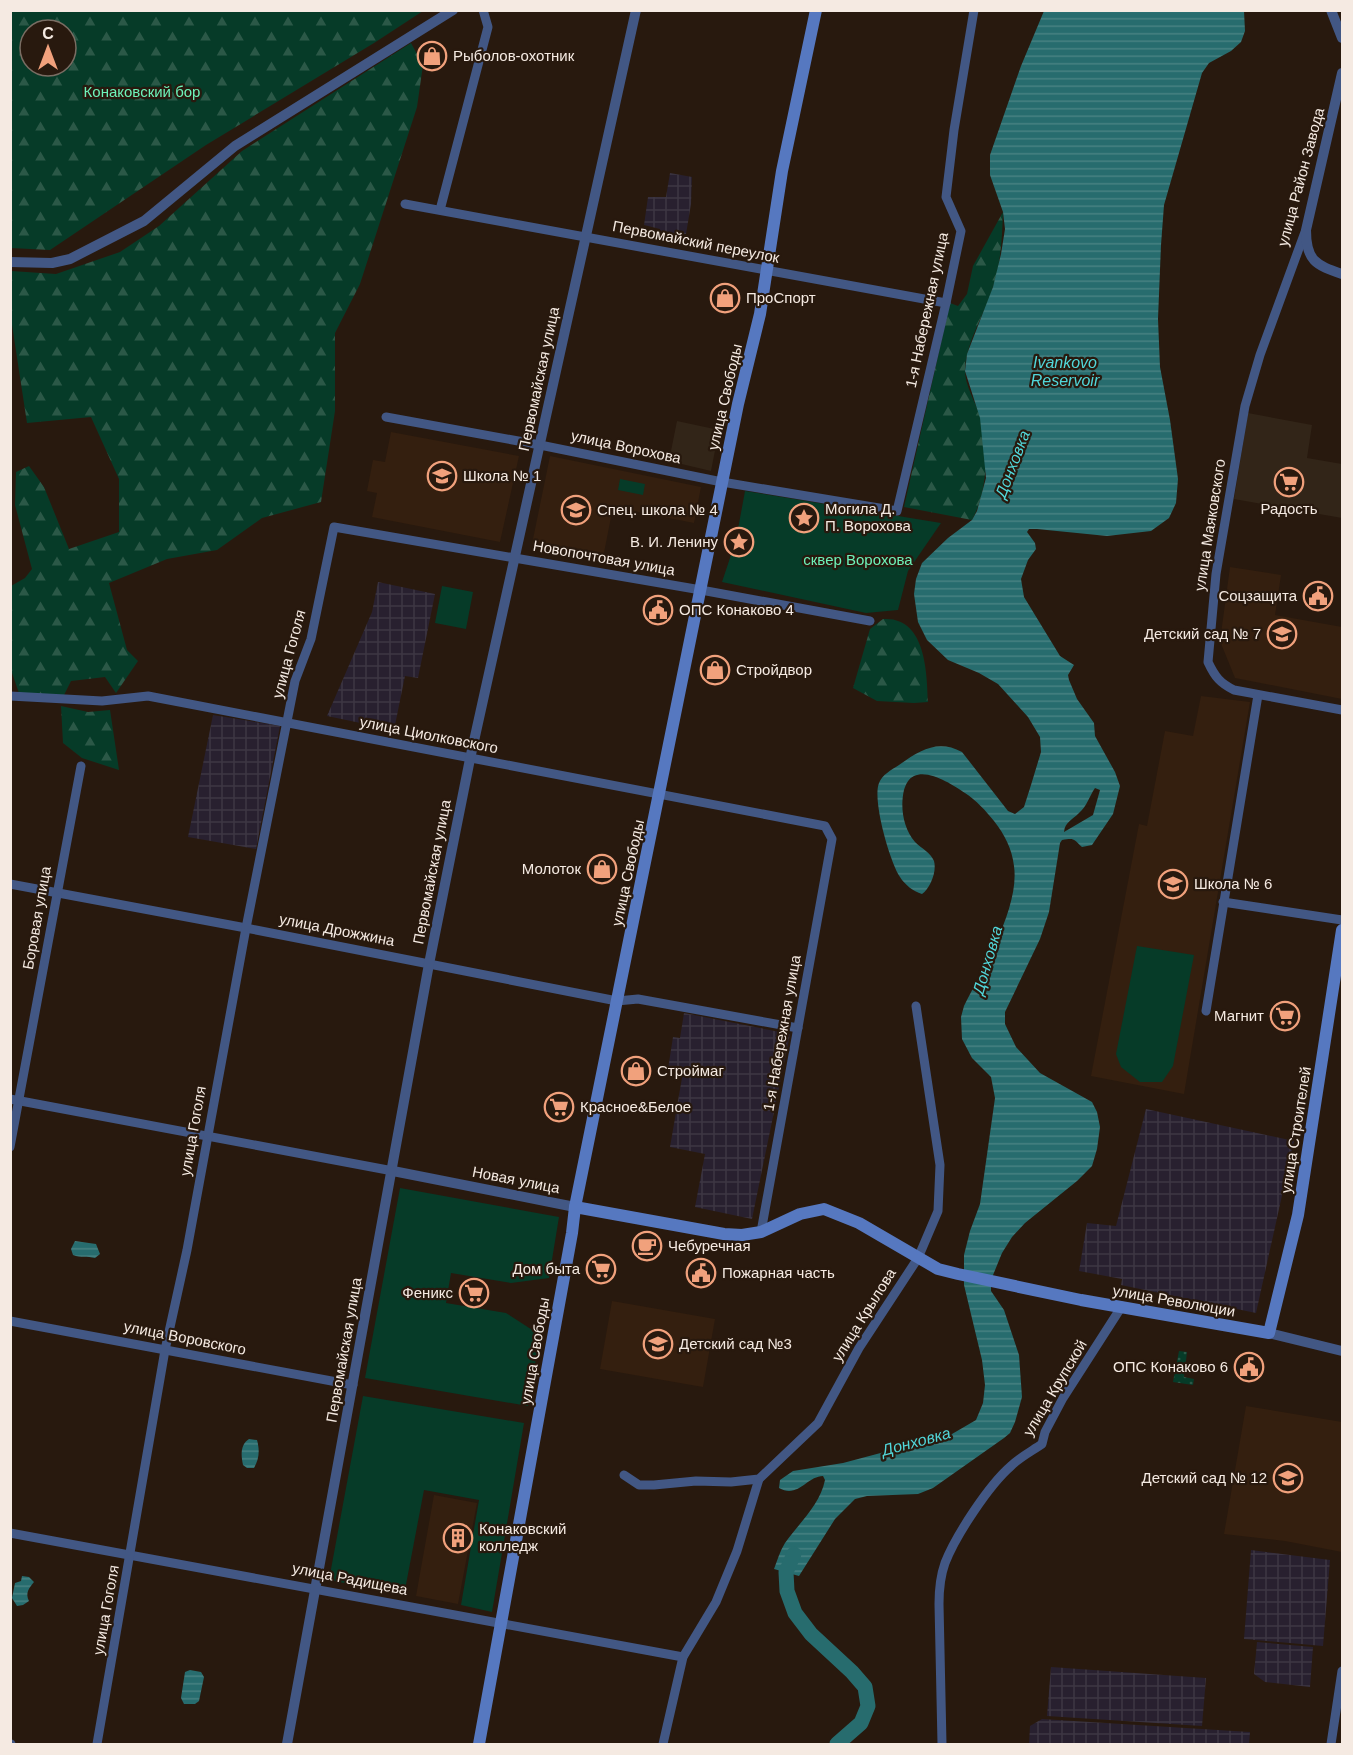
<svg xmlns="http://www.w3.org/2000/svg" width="1353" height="1755" font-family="Arial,sans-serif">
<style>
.commercial{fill:#322518}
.industrial{fill:url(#industrial-grid)}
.built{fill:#341f0f}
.grass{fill:url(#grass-dots)}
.forest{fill:url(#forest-firs);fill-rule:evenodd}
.park{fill:#063b28}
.water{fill:url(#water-rules);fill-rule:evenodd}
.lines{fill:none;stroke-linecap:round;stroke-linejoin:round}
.river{stroke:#276c6e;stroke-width:15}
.minor{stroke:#425784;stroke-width:9}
.tertiary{stroke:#425784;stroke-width:10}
.secondary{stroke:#5678c0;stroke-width:12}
.labels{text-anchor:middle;stroke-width:4.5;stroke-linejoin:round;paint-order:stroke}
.poi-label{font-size:15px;fill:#f5eae2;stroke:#28190e;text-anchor:start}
.park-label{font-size:15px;fill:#6df3ba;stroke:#28190e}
.street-label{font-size:15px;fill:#f5eae2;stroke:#28190e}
.water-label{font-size:16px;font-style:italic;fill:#51d7da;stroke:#28190e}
</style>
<defs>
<pattern id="industrial-grid" width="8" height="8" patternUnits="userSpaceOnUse" patternTransform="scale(1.5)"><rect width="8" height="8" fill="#28202f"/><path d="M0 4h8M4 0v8" fill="none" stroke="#3d3643"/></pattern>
<pattern id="grass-dots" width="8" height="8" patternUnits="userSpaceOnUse" patternTransform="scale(1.5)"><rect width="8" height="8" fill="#063b28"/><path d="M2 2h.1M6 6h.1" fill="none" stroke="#2b5847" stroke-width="1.8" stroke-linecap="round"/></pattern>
<pattern id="forest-firs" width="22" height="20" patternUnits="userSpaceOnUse" patternTransform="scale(1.5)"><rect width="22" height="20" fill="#063b28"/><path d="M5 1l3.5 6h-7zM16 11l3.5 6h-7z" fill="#2b5847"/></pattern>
<pattern id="water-rules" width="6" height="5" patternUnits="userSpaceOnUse" patternTransform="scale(1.5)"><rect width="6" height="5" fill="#276c6e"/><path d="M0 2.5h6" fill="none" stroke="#478182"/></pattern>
</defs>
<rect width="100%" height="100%" fill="#28190e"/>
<g class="commercial">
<polygon points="1248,413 1312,425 1307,458 1342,464 1342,518 1234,499"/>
<polygon points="677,421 719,430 711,471 669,461"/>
</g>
<g class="industrial">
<polygon points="670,173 692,177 691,204 686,234 678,233 677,236 668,236 660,232 660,229 644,225 648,197 666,197"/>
<polygon points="378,582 435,594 418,678 405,676 394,730 327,716 372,612"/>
<polygon points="213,715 280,726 256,849 188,837"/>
<polygon points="684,1013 790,1034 752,1219 695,1207 705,1154 670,1147 683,1072 668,1069 673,1037 680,1038"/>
<polygon points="1146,1109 1294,1141 1256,1313 1121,1285 1122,1279 1079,1271 1087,1223 1116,1226"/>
<polygon points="1251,1550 1330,1560 1323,1646 1244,1639"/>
<polygon points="1257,1642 1313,1647 1310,1687 1265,1682 1254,1674"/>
<polygon points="1051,1667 1206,1678 1202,1726 1047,1716"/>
<polygon points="1042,1719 1250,1732 1249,1744 1029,1744 1030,1726"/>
</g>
<g class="built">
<polygon points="391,432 519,456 500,542 372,517 377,493 367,491 373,460 385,462"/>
<polygon points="550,456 701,487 694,523 613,507 603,558 532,544"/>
<polygon points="1230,567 1281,575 1275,615 1342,627 1342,699 1235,678 1220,641"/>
<polygon points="1201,696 1250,702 1184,1094 1091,1076 1139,824 1147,826 1165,731 1193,736"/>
<polygon points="612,1301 715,1319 703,1387 600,1369"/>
<polygon points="1246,1406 1342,1422 1342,1552 1285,1541 1224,1534"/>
<polygon points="434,1495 477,1503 458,1604 416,1596"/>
</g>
<polygon class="grass" points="1179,1351 1187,1352 1184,1377 1194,1379 1193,1385 1173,1382"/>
<g class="forest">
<path d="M11,10h412v1l-49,32 -168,102 -156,105 -39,-2zM30,30h36v36h-36z"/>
<polygon points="411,43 423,65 417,107 360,284 335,333 335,411 321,502 262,518 217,550 167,559 109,583 127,650 138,661 116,693 105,677 71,681 63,697 19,693 11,670 11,586 25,578 32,569 15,505 16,472 29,466 44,487 69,549 119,532 119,479 91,417 27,423 11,318 11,271 56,274 120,252 159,226 242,151"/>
<path d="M1003,212c-1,27 -2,52 -11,78 -8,25 -25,51 -27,78 -1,16 10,33 15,48 9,33 8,74 -8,104l-68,-13 46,-204 8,3 9,-12 6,-28z"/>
<path d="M883,619c43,-3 44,54 45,83l-14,1 -37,-2 -24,-13 17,-59z"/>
<polygon points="61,706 88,712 110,710 119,770 82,758 63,743"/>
</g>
<g class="park">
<polygon points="620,479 645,484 643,495 618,490"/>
<path d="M745,491l196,32 -33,48 -10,39 -32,3 -144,-31 10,-30c14,-2 17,-15 6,-23z"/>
<polygon points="442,586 473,592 466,629 435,623"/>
<polygon points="1137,946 1194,955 1173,1066 1162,1082 1140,1082 1121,1067 1116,1054"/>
<polygon points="400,1188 559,1217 549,1278 511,1283 451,1273 446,1303 506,1313 540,1335 528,1406 365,1378"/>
<polygon points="363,1396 524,1423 492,1612 461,1605 479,1500 424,1490 404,1595 329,1580"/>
</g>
<g class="water">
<path d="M1044,11h200l1,20 -4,11 -10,9 -22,12 -7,10 -38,132 -3,40 -3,74 2,48 10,53 8,59 -2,24 -7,15 -18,13 -44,5 -70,-7h-8l-2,3 8,11 1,6 -8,11 -7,19 3,18 36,59 14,9 -6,10 1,5 8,19 17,24 1,13 20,36 5,14 -7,28 -21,31 -10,2c-9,-8 -7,-9 -20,-7l-2,3 -11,69 -9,27 -35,73v12l11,23 24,26 52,29 5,10 3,15 -3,22 -5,17 -15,15 -52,42 -13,14 -10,16 -11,27v11l13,19 15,45 3,42 -7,25 -5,11 -6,5 -71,50 -15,6 -51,2 -12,3 -20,20 -36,57 -25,-7c3,-8 6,-18 11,-26 14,-20 35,-38 40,-63l-2,-4c-16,0 -25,23 -44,12l1,-8 13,-9 50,-8 109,-29 24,-14 7,-17 2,-18 -3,-25 -18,-75v-30l6,-24 10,-27 15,-106 -4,-21 -19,-19 -10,-19 -1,-22 3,-11c18,-36 56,-98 50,-140 -2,-17 -9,-31 -20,-45 -8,-10 -18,-21 -29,-28 -12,-8 -36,-24 -51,-17 -6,3 -8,8 -10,14 -4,17 -1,38 11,52 6,6 16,11 19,19 3,11 -4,27 -12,33 -9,-3 -17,-9 -22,-17 -10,-15 -28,-77 -21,-94 3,-8 12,-13 20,-18 21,-15 39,-26 63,-13l46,59 7,3 9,-7 7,-22 10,-33 -1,-15 -12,-20 -30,-33 -19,-11 -31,-13 -21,-20 -9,-18 -4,-28 2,-15 6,-16 26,-25 24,-18 5,-9 9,-33 -6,-60 -15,-47 2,-17 26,-67 8,-33 4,-25 -2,-17 -13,-37v-20l31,-89zM1095,788l5,2 -7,25 -29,17c1,-10 8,-12 15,-19 8,-7 10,-16 16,-25z"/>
<path d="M75,1241l21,3 4,10 -5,4c-8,-2 -14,0 -22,-3l-2,-6z"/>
<path d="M249,1439l8,1c3,11 2,19 -3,28h-7l-4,-3c-2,-10 -3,-20 6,-26z"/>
<path d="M22,1576l7,1 5,5c-5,6 -9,11 -5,19l-6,4 -6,1 -5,-8 3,-15 6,-2z"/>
<polygon points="190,1670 201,1672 204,1677 199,1701 195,1704 184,1704 181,1698 185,1672"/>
</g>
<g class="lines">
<polyline class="river" points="794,1554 786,1572 787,1591 795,1613 811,1634 852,1672 865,1687 868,1706 861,1723 837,1744"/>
<g class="minor">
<polyline points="405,204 946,303"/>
<polyline points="440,210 488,27 483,10"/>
<path d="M1305,232l-45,123 -15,51 -29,168 -8,88c7,15 12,21 26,28l108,20"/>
<polyline points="386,417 540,445 722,482 897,511 946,303 961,231 946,197 954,130 974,10"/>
<polyline points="10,696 102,701 148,696 825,826 832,839 761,1232"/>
<polyline points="10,884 246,928 617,1001 638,999 798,1028"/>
<polyline points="1223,902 1342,920"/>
<polyline points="1206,1011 1258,695"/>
<polyline points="10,1099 393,1171"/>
<polyline points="10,1147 81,766"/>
<polyline points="10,1321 353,1385"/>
<polyline points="624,1475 639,1485 654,1485 696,1481 731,1482 759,1479 818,1423 859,1348 918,1258 938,1211 940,1165 916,1006"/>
<polyline points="10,1533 683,1657"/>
<polyline points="10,1744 11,1744"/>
<polyline points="97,1744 165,1350 187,1250 246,928 295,681 311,639 334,527 701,590 870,621"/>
<polyline points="663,1744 683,1657 716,1602 737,1551 759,1479"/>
<path d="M942,1744l-3,-140c0,-14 1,-27 6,-41 11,-28 44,-78 66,-97 9,-9 21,-15 31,-22l3,-12 18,-34 59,-92"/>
<polyline points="1331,1744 1342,1671"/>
</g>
<g class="tertiary">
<polyline points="1331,10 1342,38"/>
<path d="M1342,73l-36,157c0,31 10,35 36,44"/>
<polyline points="10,262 52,263 70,259 144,221 235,146 453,10"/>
<polyline points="393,1171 575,1207"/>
<polyline points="1269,1333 1342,1351"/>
<polyline points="287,1744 429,964 470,759 636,10"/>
</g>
<g class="secondary">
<polyline points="575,1207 724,1234 742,1235 761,1232 800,1214 824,1209 859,1223 938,1269 958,1274 1081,1300 1269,1333 1298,1215 1342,930"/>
<polyline points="479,1744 572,1233 575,1207 738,404 760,314 782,171 816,10"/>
</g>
</g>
<defs>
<g id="shop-ring" transform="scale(1.5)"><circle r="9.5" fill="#28190e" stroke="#f1a17c" stroke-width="1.5"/><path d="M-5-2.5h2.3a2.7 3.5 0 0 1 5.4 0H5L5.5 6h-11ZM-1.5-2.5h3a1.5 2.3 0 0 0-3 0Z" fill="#f1a17c"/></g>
<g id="school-ring" transform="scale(1.5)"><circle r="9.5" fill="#28190e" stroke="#f1a17c" stroke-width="1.5"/><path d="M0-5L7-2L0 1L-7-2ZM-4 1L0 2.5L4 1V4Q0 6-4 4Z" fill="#f1a17c"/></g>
<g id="supermarket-ring" transform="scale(1.5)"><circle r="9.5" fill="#28190e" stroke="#f1a17c" stroke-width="1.5"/><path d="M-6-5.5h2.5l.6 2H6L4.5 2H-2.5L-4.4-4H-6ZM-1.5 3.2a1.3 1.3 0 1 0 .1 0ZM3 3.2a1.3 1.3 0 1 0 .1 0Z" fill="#f1a17c"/></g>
<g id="sight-ring" transform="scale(1.5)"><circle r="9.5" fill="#28190e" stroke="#f1a17c" stroke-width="1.5"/><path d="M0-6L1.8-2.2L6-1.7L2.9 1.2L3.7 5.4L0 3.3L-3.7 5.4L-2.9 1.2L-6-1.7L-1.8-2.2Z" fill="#f1a17c"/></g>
<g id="civic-ring" transform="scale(1.5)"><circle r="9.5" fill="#28190e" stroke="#f1a17c" stroke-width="1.5"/><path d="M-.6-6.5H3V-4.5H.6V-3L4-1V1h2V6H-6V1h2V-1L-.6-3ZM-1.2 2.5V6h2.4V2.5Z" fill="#f1a17c"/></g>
<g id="cafe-ring" transform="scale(1.5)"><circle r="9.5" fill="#28190e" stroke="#f1a17c" stroke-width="1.5"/><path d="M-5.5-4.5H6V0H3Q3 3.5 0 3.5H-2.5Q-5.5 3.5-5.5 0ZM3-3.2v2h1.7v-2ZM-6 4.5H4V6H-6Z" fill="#f1a17c"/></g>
<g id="building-ring" transform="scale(1.5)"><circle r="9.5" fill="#28190e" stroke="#f1a17c" stroke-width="1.5"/><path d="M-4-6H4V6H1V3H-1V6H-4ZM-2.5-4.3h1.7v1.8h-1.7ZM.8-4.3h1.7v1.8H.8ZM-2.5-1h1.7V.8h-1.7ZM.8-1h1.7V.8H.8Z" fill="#f1a17c"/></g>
</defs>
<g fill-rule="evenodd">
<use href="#shop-ring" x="432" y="56"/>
<use href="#shop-ring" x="725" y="298"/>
<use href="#school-ring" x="442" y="476"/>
<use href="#supermarket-ring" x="1289" y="482"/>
<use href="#school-ring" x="576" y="510"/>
<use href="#sight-ring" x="804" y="518"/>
<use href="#sight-ring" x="739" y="542"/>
<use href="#civic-ring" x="1318" y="596"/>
<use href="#civic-ring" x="658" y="610"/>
<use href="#school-ring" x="1282" y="634"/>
<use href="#shop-ring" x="715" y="670"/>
<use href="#shop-ring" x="602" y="869"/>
<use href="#school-ring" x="1173" y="884"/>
<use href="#supermarket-ring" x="1285" y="1016"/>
<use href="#shop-ring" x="636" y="1071"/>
<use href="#supermarket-ring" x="559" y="1107"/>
<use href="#cafe-ring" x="647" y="1246"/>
<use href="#supermarket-ring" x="601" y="1269"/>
<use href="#civic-ring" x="701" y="1273"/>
<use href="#supermarket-ring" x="474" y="1293"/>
<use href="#school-ring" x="658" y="1344"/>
<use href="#civic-ring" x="1249" y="1367"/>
<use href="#school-ring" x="1288" y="1478"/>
<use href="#building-ring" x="458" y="1538"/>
</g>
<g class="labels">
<g class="poi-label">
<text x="453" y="61">Рыболов-охотник</text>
<text x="746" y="303">ПроСпорт</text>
<text x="463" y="481">Школа № 1</text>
<text x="825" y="514">Могила Д.<tspan x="825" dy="17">П. Ворохова</tspan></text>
<text x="1289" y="514" text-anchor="middle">Радость</text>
<text x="597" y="515">Спец. школа № 4</text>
<text x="718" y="547" text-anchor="end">В. И. Ленину</text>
<text x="1297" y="601" text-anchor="end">Соцзащита</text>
<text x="679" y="615">ОПС Конаково 4</text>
<text x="1261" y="639" text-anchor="end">Детский сад № 7</text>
<text x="736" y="675">Стройдвор</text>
<text x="581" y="874" text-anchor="end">Молоток</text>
<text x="1194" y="889">Школа № 6</text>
<text x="1264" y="1021" text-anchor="end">Магнит</text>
<text x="657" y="1076">Строймаг</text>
<text x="580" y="1112">Красное&amp;Белое</text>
<text x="668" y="1251">Чебуречная</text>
<text x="580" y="1274" text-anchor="end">Дом быта</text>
<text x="722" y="1278">Пожарная часть</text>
<text x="453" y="1298" text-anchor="end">Феникс</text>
<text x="679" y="1349">Детский сад №3</text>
<text x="1228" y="1372" text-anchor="end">ОПС Конаково 6</text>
<text x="1267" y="1483" text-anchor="end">Детский сад № 12</text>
<text x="479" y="1534">Конаковский<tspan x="479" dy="17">колледж</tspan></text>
</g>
<g class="park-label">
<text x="142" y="97">Конаковский бор</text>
<text x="858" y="565">сквер Ворохова</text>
</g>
<g class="street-label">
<text transform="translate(1301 177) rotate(-75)" y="5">улица Район Завода</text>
<text transform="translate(696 242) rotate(11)" y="5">Первомайский переулок</text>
<text transform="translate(927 310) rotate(-78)" y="5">1-я Набережная улица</text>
<text transform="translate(539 379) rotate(-78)" y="5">Первомайская улица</text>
<text transform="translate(725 397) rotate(-77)" y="5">улица Свободы</text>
<text transform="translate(626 447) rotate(12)" y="5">улица Ворохова</text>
<text transform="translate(1210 525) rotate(-81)" y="5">улица Маяковского</text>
<text transform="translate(604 558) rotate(10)" y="5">Новопочтовая улица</text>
<text transform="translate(289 654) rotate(-75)" y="5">улица Гоголя</text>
<text transform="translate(429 735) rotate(11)" y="5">улица Циолковского</text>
<text transform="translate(432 872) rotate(-79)" y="5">Первомайская улица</text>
<text transform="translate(628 873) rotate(-78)" y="5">улица Свободы</text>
<text transform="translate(37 918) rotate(-80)" y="5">Боровая улица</text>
<text transform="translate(337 930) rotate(11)" y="5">улица Дрожжина</text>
<text transform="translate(782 1033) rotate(-80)" y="5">1-я Набережная улица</text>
<text transform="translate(1296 1130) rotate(-81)" y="5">улица Строителей</text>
<text transform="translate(193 1131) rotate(-80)" y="5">улица Гоголя</text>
<text transform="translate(516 1180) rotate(11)" y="5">Новая улица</text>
<text transform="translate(1174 1301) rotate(10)" y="5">улица Революции</text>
<text transform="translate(864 1315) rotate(-58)" y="5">улица Крылова</text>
<text transform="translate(185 1338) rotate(11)" y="5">улица Воровского</text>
<text transform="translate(344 1350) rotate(-80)" y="5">Первомайская улица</text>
<text transform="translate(535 1351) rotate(-80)" y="5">улица Свободы</text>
<text transform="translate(1055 1388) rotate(-59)" y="5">улица Крупской</text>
<text transform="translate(350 1579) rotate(11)" y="5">улица Радищева</text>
<text transform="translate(106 1610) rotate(-80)" y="5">улица Гоголя</text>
</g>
<g class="water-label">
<text x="1065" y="368">Ivankovo<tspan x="1065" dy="18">Reservoir</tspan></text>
<text transform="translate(1012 464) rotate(-69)" y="6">Донховка</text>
<text transform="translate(987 960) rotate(-74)" y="6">Донховка</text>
<text transform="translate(916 1441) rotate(-15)" y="6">Донховка</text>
</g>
</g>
<rect width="1353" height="1755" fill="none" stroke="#f5eae2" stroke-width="24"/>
<g transform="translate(48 48)"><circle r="28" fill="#28190e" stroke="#7a6d63" stroke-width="1.5"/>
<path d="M0-4.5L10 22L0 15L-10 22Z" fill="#f1a17c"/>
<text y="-9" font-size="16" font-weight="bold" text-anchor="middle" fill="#f5eae2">С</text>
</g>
</svg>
